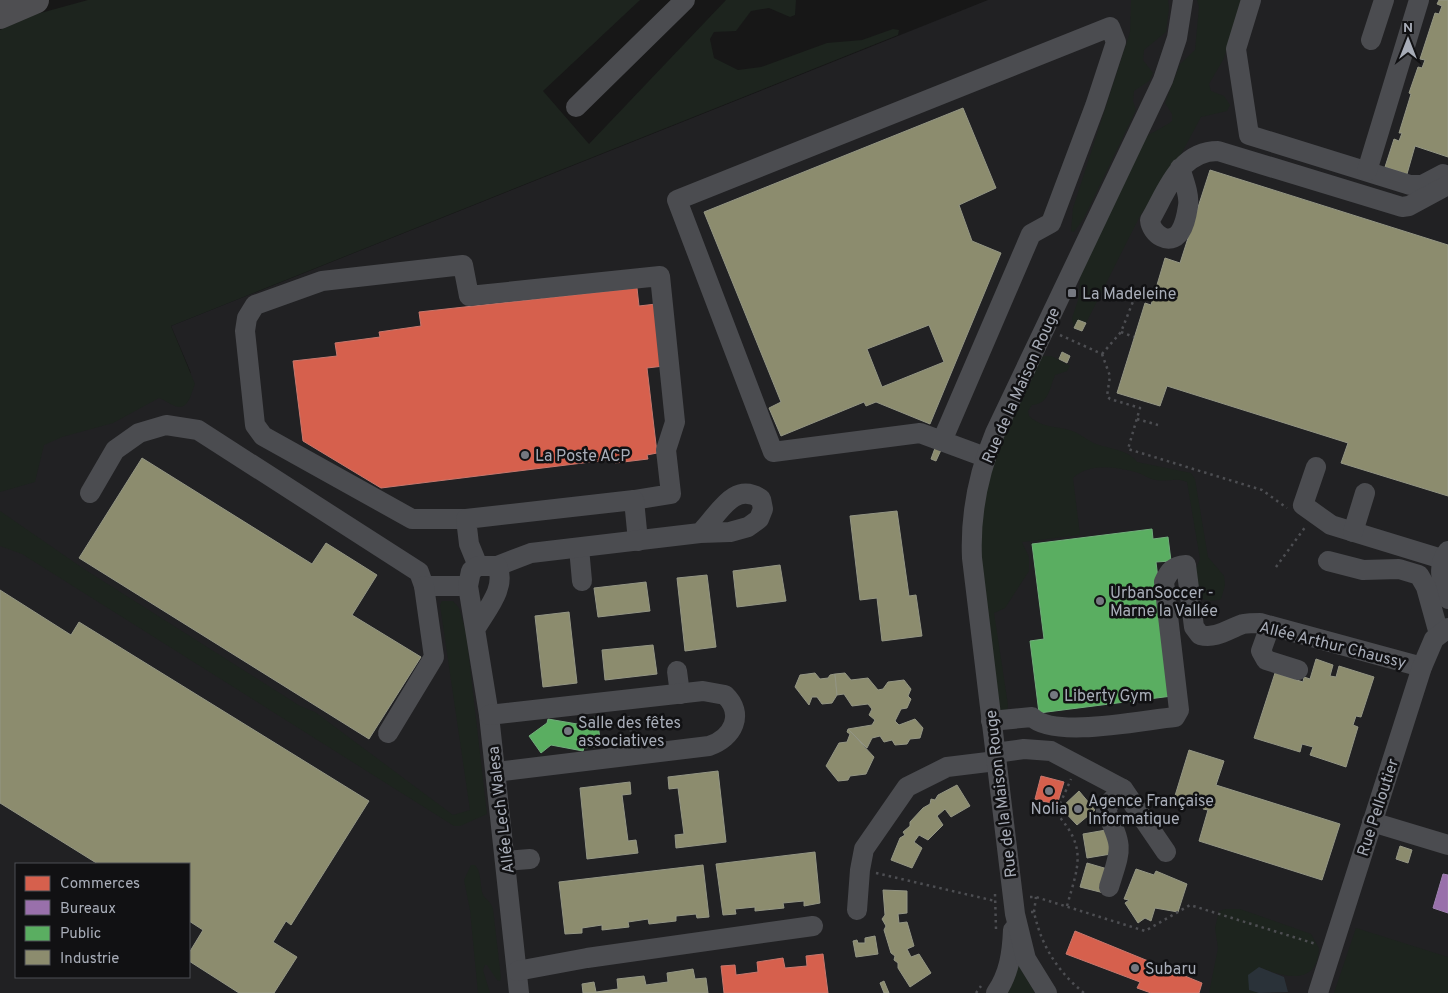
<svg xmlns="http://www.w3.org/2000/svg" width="1448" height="993" font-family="Overpass,sans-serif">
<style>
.built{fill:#212123;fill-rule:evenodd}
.green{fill:#1d241e}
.water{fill:#2a3239}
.shops{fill:#d6604d;stroke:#c8776d}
.offices{fill:#9970ab;stroke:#9e82af}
.public{fill:#5aae61;stroke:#71ae7b}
.industry{fill:#8c8c6e;stroke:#949684;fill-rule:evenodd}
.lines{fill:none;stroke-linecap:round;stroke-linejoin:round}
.path{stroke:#4d4e52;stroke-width:2.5;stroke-dasharray:2.5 4;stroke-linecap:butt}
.minor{stroke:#4b4c50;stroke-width:20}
.highway{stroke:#4e4e51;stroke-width:28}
.poi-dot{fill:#757880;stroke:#111113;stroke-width:2}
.labels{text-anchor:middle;stroke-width:5;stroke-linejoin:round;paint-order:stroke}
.poi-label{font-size:16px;fill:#a8adb8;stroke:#111113;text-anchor:start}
.street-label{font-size:16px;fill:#a8adb8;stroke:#111113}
</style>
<rect width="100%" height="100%" fill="#171717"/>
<path class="built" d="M988,0h460v993h-1448v-564l191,-56 -20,-47zM16,864h173v113h-173z"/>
<g class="green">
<path d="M88,0h552l-97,91 46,53 137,-144h70l-1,15 -5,2 -21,-9 -18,3 -15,20 -22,1 -4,7 4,19 24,12 23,-3 66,-24 35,-3 31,-11 6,1 -1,5 -727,291 24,58c-4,9 -6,27 -20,22 -6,-2 -10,-6 -16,-8l-46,25 -51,14 -18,8 -9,37 -35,10v-462l37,-16z"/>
<polygon points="1131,0 1168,0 1169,8 1166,32 1144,50 1143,60 1153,73 1149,81 1134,91 1133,101 1136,110 1084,218 1074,232 1071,231 1073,208 1130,32"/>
<path d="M1197,0h48l-22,60 -14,24 2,7 13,5 6,9 -3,6 -26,6 -23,43 -38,56 -54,107 -8,-3 -4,8 -2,-10 7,-21 1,-21 65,-139c9,-6 18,-9 27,-16v-7l-7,-11 15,-39 15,-14 4,-43z"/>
<path d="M1039,356h12l19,10 -3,5 -12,4c-6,14 -6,29 -23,30l-4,6 1,5c16,14 29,9 46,16 8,4 16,11 24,13 13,4 31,6 38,17l54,11 4,6 13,78 16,19 1,9 -4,14c-9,3 -15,2 -24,-3l-4,-20 7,-17 -13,-77c-11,-5 -20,0 -31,-2 -6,-1 -10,-4 -15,-6 -21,-7 -51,-12 -68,4l7,57 -58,7 7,15v14l-24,37 -11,5 14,92 -1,6h-10c-9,-77 -31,-172 -6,-247 11,-35 33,-73 48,-108z"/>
<polygon points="0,511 84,569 300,706 315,712 453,815 470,810 440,605 442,601 453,601 459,608 466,632 487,814 460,826 454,826 22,554 0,546"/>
<path d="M471,865h4c6,6 5,18 7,27 2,8 8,7 11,17l8,69 -1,3 -3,-1 -10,-15h-2l-2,5 7,23h-12l-8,-83 -6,-30z"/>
<path d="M1226,909h14l71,25 8,14c-1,39 -36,29 -60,19l-10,22 10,4h-50l9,-45 -3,-20 4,-17z"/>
<polygon points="1356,928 1448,957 1448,993 1334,993"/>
<polygon points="1016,961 1034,991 1034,993 1008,993"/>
</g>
<polygon class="water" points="1259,967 1284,977 1288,992 1259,993 1249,990 1248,975"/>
<g class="shops">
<polygon points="637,288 639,306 656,304 664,366 647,368 657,453 647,455 648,459 615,463 615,459 381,488 303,441 293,361 337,356 335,343 380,337 379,332 421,326 419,312"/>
<polygon points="1041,776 1064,782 1057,805 1035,799"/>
<polygon points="1075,931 1202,983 1199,993 1151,993 1137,988 1140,982 1066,954"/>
<polygon points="823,954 828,993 724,993 721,966 735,965 736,975 758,972 757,962 783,958 785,968 807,966 806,956"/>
</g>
<polygon class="offices" points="1443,874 1448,875 1448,913 1433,908"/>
<g class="public">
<polygon points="1152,529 1153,539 1168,537 1171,561 1156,562 1172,696 1039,713 1030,641 1044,639 1032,544"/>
<polygon points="597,717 601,746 584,748 583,751 551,745 541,753 529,736 547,723 548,719 583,725 582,719"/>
</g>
<g class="industry">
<polygon points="1439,0 1448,0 1448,157 1415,146 1407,174 1385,167 1394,139 1399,141 1402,133 1399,133 1411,94 1409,93 1418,67 1422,68 1425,60 1420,59 1435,13 1439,14 1442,6 1437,4"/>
<path d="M963,108l33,80 -37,17 13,36 29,12 -71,171 -54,-22 -10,4 -2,-4 -83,34 -12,-28 12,-6 -77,-190zM929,325l15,37 -62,25 -15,-38z"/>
<polygon points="1210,170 1448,245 1448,496 1341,463 1348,443 1167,386 1160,406 1117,393 1145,303 1151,305 1165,258 1180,263"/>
<polygon points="1078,320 1086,323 1082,331 1074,328"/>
<polygon points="1062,352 1070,356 1067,363 1059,359"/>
<polygon points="935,448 941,450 936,461 931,459"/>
<polygon points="142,458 312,564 326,543 377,575 352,615 421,657 369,739 79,558"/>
<polygon points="897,511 909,596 916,595 922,636 882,641 877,598 860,600 850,516"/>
<polygon points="780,565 786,601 737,607 733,571"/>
<polygon points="707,575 716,647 685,651 677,578"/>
<polygon points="646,582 650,611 598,617 594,588"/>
<polygon points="0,590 71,635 79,622 369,801 291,925 286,921 273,942 297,957 274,993 239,993 189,961 189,953 203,930 189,921 189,864 98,864 0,803"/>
<polygon points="569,612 577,683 543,687 535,616"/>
<polygon points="653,645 657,674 605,680 602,650"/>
<polygon points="1316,659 1333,665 1330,676 1336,677 1339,666 1374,677 1361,717 1356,716 1353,725 1358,727 1346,767 1310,755 1313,747 1302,744 1300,752 1254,738 1275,673 1303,682 1304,677 1310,679"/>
<polygon points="815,673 820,679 828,678 830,675 835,674 837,695 832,703 822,704 817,697 812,697 809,705 795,687 800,675"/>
<polygon points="845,673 851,680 868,678 878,690 883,689 888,682 904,680 911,689 908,696 911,699 907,708 901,709 895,721 899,725 915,719 923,728 920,738 910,739 907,744 895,745 892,740 884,742 880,736 872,738 867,748 848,729 872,725 875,720 869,715 872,709 868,704 852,706 844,694 837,695 835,674"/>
<polygon points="848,729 874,757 866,774 850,776 848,780 838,781 826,766 839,743 847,742 850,734 847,732"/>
<polygon points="1189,750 1224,761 1216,785 1340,824 1322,880 1199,841 1208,810 1203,809 1204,807 1199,805 1199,807 1174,799"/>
<polygon points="718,771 726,842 676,848 675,835 684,834 678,788 669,789 668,777"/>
<polygon points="630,782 631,794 622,795 628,841 636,840 638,853 587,859 580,788"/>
<polygon points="957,785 970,806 951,817 945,809 937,816 943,825 928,840 919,835 914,842 922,848 912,868 891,860 900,838 905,835 903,832 910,826 910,822 923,808 930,804 931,799 935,800 938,795"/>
<polygon points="1079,791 1095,810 1077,825 1061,808"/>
<polygon points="1106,830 1111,854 1087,858 1083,834"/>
<polygon points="1400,846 1412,850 1408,863 1396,859"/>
<polygon points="815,852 820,903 804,906 804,901 783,903 784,908 755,911 755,907 735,909 736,914 723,915 716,864"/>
<polygon points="1087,863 1111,870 1104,893 1080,887"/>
<polygon points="703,865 709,917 697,918 696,914 676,916 676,921 649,924 648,919 628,922 629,927 602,930 602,925 582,928 582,933 565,934 559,882"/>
<polygon points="1136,869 1154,875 1156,871 1187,884 1178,912 1155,908 1151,921 1145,918 1138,923 1125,903 1129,900 1124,899"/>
<polygon points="883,890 907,891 907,913 898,914 899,923 907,922 914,946 907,949 911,957 919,954 931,973 910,987 898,968 898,963 894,960 895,956 891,953 884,930 886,926 882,919 885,915"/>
<polygon points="875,936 878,954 856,957 853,941 857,940 858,943 865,943 865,938"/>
<polygon points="693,969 695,979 706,978 708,993 583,993 582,984 594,982 596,992 618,989 617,979 644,976 646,985 668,982 667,973"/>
<polygon points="884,981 889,993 884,993 880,983"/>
</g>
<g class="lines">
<g class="path">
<polyline points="1121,332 1134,337"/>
<polyline points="1060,335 1102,354"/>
<polyline points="1102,354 1110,376 1107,396 1110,399 1140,408 1128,449 1262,490 1287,508"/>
<polyline points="1102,354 1121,332 1134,299 1139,296 1152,300"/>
<polyline points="1137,419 1158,425"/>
<polyline points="1276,567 1306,526"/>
<polyline points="629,716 632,741"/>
<polyline points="631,727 639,726"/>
<polyline points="876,873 995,901"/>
<polyline points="995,894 996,929"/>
<polyline points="1030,897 1036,897 1145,931 1190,905 1316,944"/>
<path d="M1067,906c11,-40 21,-58 -11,-93l15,-34"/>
<path d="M1031,912h3c7,33 23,59 50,81"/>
<polyline points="1034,912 1036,897"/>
<polyline points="976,993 981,986"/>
</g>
<g class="minor">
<polyline points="1251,0 1236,49 1249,135 1410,185 1422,185 1443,174"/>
<polyline points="1371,40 1384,0"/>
<polyline points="576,107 685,0"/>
<path d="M1180,168c3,10 10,27 8,38 -1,7 -4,20 -8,26 -10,15 -29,2 -30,-12 17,-29 29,-69 68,-69l184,56 7,-1 39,-21"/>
<polyline points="1367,171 1419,0"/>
<polyline points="942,441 1031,234 1051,223 1095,106 1116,42 1110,27 677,200 773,452 920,433 985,457"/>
<polyline points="1316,467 1303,505 1331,525 1442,559"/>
<polyline points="90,493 115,450 139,433 166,425 198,430 419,572 424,586 468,586"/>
<polyline points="466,519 412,519 263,436 255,425 245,331 247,318 255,305 322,281 463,265 469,296 660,276 675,422 666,450 671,494 634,500"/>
<polyline points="1353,532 1365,493"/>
<polyline points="579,548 582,581"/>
<path d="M1448,551c-12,14 -6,32 0,48"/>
<polyline points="1328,561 1363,570 1399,569 1419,575 1426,587 1439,634"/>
<polyline points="478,566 469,544 466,519 634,500 638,541"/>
<path d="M497,566l34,-13 169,-20 30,-1 18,-5 11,-8 4,-10 -2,-10c-28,-19 -43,17 -61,34"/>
<polyline points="1270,626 1261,651 1266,660 1298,670"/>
<path d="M476,628c11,-19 31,-41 21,-62h-19l-7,5 -3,15 21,129 30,278"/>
<polyline points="677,671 680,694"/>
<path d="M489,715l214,-24 22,4c20,19 8,43 -16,51l-213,26"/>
<path d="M991,721l41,-4c22,22 111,3 143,0l4,-7 -15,-128c5,-11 9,-16 22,-17l8,62 6,8c17,4 28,-6 43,-11 6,-1 12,-1 17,-1l162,44"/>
<polyline points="388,733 434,657 424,586"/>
<polyline points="995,753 1024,749 1051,751 1123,789 1166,852"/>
<polyline points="1372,822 1448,845"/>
<polyline points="506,861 530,859"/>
<path d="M1109,887c12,-39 15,-38 -3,-76l4,-9 13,-13"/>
<polyline points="857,910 860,870 864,849 907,787 947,767 996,761"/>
<polyline points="517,971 587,958 813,926"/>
<path d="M996,993c13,-19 16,-39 17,-63"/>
<path d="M1047,993l-21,-34 -11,-45 -43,-356c-2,-44 6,-84 23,-125l168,-353 14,-42 6,-38"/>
<polyline points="1318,993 1422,667 1434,639 1448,628"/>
</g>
<polyline class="highway" points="0,15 35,0"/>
</g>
<g class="poi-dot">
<rect x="1067" y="288" width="10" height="10" rx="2.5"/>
<circle cx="525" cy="455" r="5"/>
<circle cx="1100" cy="601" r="5"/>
<circle cx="1054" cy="695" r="5"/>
<circle cx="568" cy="731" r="5"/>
<circle cx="1049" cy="791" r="5"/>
<circle cx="1078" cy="809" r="5"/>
<circle cx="1135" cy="968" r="5"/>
</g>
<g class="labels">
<g class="poi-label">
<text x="1082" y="299">La Madeleine</text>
<text x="535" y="461">La Poste ACP</text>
<text x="1110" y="598">UrbanSoccer -<tspan x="1110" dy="18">Marne la Vallée</tspan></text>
<text x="1064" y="701">Liberty Gym</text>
<text x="578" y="728">Salle des fêtes<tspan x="578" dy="18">associatives</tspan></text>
<text x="1088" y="806">Agence Française<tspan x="1088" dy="18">Informatique</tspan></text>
<text x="1049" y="814" text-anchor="middle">Nolia</text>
<text x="1145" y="974">Subaru</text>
</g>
<g class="street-label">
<text transform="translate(1020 385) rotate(-66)" y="6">Rue de la Maison Rouge</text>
<text transform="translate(1333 644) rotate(14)" y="6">Allée Arthur Chaussy</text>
<text transform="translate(1000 794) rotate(-97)" y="6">Rue de la Maison Rouge</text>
<text transform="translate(1377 807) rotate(-72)" y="6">Rue Pelloutier</text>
<text transform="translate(500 810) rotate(-97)" y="6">Allée Lech Walesa</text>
</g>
</g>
<rect x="15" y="863" width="175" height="115" fill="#111113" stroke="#4d4f55"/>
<rect x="25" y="876" width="25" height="15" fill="#d6604d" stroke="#4d4f55"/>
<text x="60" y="888" font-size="15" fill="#a8adb8">Commerces</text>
<rect x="25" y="900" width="25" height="15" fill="#9970ab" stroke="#4d4f55"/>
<text x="60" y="913" font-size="15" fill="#a8adb8">Bureaux</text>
<rect x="25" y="926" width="25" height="15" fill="#5aae61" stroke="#4d4f55"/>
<text x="60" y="938" font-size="15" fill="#a8adb8">Public</text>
<rect x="25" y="950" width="25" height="15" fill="#8c8c6e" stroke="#4d4f55"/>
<text x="60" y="963" font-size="15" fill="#a8adb8">Industrie</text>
<g transform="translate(1408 40)" stroke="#111113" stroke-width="4" paint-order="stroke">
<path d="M0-4L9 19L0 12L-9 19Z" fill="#a8adb8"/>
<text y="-8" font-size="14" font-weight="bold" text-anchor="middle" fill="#a8adb8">N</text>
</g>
</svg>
